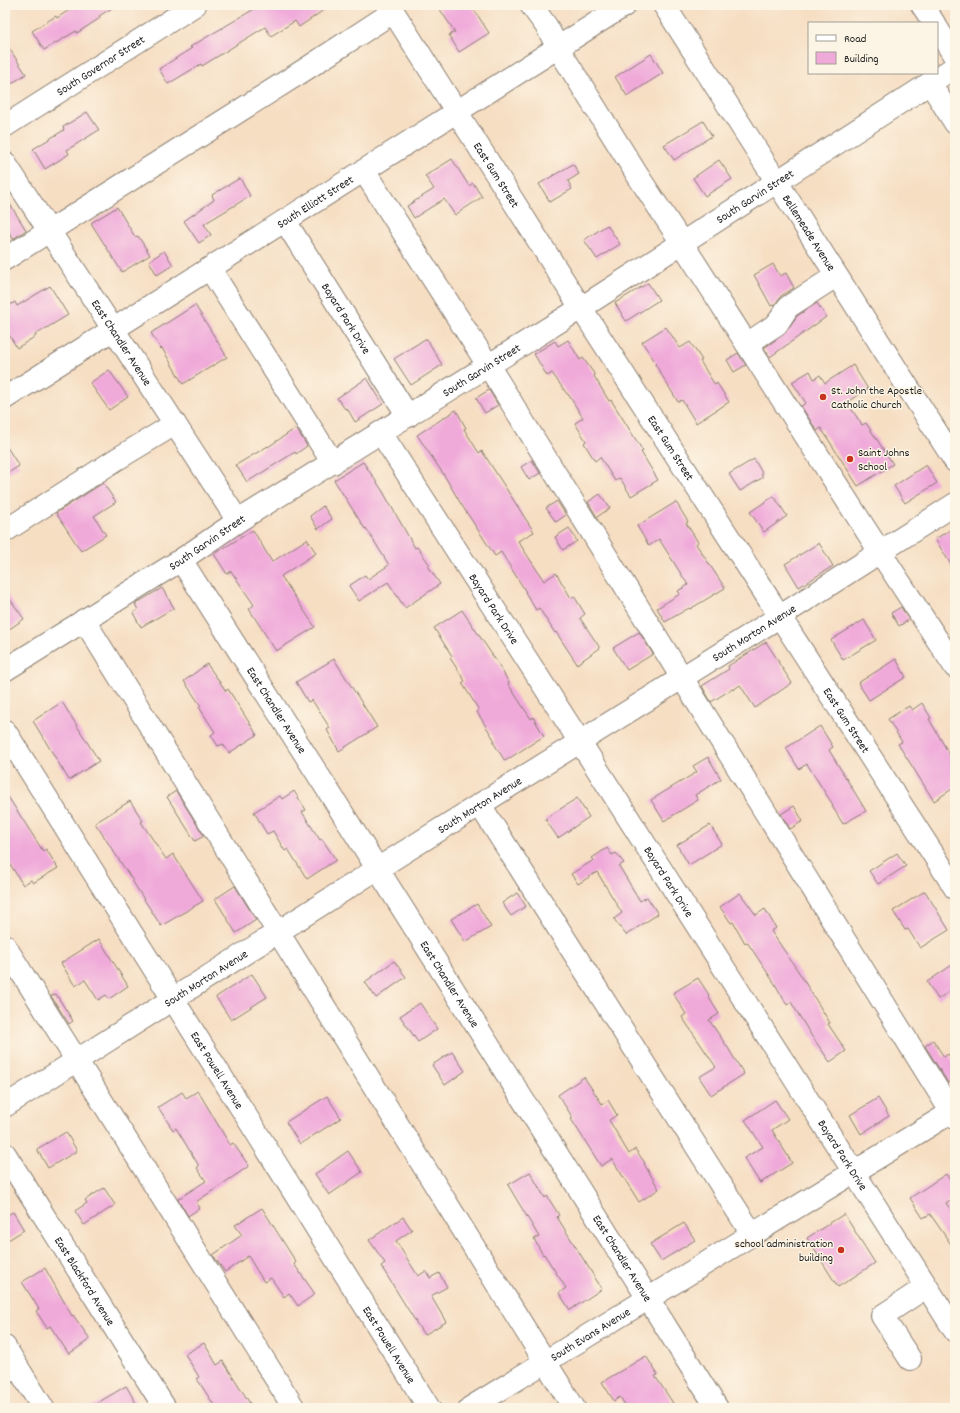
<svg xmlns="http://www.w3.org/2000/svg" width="960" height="1413" font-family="Dekko,sans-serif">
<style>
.building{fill:#f0aada}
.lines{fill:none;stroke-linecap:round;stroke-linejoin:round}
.minor-casing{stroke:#897d70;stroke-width:24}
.minor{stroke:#fff;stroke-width:22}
.poi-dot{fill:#c8321e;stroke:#fcf5e5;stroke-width:1.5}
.labels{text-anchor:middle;stroke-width:3;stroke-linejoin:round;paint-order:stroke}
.street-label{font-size:12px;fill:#1c1c1c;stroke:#fcf5e5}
.poi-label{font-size:12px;fill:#1c1c1c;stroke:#fcf5e5;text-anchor:start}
</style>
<rect width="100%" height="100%" fill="#fcf5e5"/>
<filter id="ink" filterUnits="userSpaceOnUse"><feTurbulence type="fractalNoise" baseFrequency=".025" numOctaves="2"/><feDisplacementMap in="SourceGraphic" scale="8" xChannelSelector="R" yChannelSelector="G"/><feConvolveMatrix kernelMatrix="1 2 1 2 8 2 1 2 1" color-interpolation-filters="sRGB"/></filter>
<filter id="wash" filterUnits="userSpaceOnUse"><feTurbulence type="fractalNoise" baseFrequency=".012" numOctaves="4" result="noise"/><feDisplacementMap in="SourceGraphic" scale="16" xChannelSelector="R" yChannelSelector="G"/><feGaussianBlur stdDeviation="0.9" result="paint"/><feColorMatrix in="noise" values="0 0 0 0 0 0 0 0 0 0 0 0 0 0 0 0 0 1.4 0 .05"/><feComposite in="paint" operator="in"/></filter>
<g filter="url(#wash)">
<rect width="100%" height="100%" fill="#f6dec3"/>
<g id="blocks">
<g class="building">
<polygon points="77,5 117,5 99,16 100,18 77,33 76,31 44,50 32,31 56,16 57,18"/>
<polygon points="261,5 331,5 299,27 295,21 271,36 265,27 202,66 201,64 168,84 159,69 192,48 190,47"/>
<polygon points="437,5 471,5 489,33 459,52 449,35 455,32"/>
<polygon points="5,42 26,74 5,88"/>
<polygon points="651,54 663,73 627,96 615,77"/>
<polygon points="87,112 99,130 67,150 69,154 45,169 33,149 64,130 63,127"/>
<polygon points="703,121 712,136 674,160 664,145"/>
<polygon points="452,159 469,186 473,183 482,197 455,215 444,199 414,218 407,206 434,189 425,176"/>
<polygon points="719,160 732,179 705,196 693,178"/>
<polygon points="573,164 579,174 568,181 572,189 550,202 539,184"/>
<polygon points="240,178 250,196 204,224 211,235 199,243 184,221 214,200 212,195"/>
<polygon points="5,196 26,230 13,239 5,225"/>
<polygon points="117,207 135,237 138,236 150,255 122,272 91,223"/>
<polygon points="607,225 620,244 597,259 584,240"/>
<polygon points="164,251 173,265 157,275 149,261"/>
<polygon points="773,264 780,276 786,273 794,288 781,296 776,303 771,306 754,275"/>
<polygon points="648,283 659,300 626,321 615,303"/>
<polygon points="50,286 68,315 35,335 36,336 17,348 5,328 5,308 15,302 17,306"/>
<polygon points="817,303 826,317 770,357 764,348 784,334 797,316"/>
<polygon points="195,305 227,357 183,384 162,348 161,349 151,333"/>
<polygon points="666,327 680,348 690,342 702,360 700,361 715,385 717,383 729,402 696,423 682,400 678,402 655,364 656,363 642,342"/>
<polygon points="425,339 427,339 442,365 411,385 394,359"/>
<polygon points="568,340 580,360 583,358 595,375 594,376 609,401 611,400 643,451 641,452 658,480 631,496 620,478 615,481 600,457 595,461 584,443 586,441 575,423 583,418 568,394 567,394 552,373 547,376 534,354 555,341 558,346"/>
<polygon points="738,353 746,365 734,372 727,360"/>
<polygon points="853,365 868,389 847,402 862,425 866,423 893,464 858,486 821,428 817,431 801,406 806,403 792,382 810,371 814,379 820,375 825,383"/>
<polygon points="109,370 128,397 109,410 90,383"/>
<polygon points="367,378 383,404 355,422 347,408 345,409 337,398"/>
<polygon points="489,390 498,405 485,413 476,398"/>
<polygon points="456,410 466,428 464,429 479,453 482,451 534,532 518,541 544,581 556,573 571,598 574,596 585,614 580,618 600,648 577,664 556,632 555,633 539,608 536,610 525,592 526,592 501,552 495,556 461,504 444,475 417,435"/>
<polygon points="296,428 307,446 296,454 295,452 247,482 236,465 268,446 268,447"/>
<polygon points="5,444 19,466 5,475"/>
<polygon points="754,459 762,473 762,478 740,491 729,474"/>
<polygon points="532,460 540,473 529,480 521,467"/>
<polygon points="363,462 382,490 415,548 417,547 430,565 428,566 440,584 405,608 388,582 359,601 349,586 365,575 368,579 389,565 366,528 365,529 334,480"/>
<polygon points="926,465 937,483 905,503 894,486"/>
<polygon points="103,483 116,502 94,516 106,535 81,551 56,513"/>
<polygon points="600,494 610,508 597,517 588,502"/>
<polygon points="774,496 787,516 764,532 750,512"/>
<polygon points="557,501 566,515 556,522 546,508"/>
<polygon points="676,502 688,522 686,523 698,542 696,544 725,588 690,609 689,608 665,622 657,608 680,594 678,591 688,585 659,539 649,546 637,526"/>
<polygon points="323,506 332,519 318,529 310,516"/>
<polygon points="955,527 955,571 935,539"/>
<polygon points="569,528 577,541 563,550 555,537"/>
<polygon points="253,530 272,562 307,539 316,553 281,576 315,627 276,651 249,609 254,605 231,571 227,574 214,554"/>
<polygon points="819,543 833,566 799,587 785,564"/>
<polygon points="162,588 174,608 141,627 133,613 138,610 135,604"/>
<polygon points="5,592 24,619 5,632"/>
<polygon points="901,607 909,620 899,626 891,613"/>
<polygon points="462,610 499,665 509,683 508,684 531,719 533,717 544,736 505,761 493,742 495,741 477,712 479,710 462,683 465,681 450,658 452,656 434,628"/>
<polygon points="864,620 876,640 843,660 831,640"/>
<polygon points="639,632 653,654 627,670 613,648"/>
<polygon points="766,642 779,662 778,662 792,683 755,708 740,685 733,690 732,689 711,702 702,686 729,669 728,666"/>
<polygon points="334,659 377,727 339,751 327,730 330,728 312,700 308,702 296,682"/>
<polygon points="896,659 906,677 869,700 858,683"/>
<polygon points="207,664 226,691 228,689 257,735 229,753 223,744 218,746 211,735 215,732 199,707 201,706 184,681"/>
<polygon points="62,702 99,761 69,780 33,721"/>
<polygon points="922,703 931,718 929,719 955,764 955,787 934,801 898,744 902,742 888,719 909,706 912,710"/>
<polygon points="820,726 833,747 829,750 866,811 843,824 832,806 833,805 807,764 799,769 786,748"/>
<polygon points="708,757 721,779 695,795 698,800 664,821 651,800 697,772 693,766"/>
<polygon points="176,791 204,836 195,841 167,797"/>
<polygon points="294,791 306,810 302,812 320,840 322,839 336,860 307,879 288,849 285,851 273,831 267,834 254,812 280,796 282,799"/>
<polygon points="5,792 43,851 46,849 58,868 33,883 31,880 23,885 5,856"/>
<polygon points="577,798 589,817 558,838 545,819"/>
<polygon points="130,801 143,821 141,822 166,859 173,854 203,901 161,926 133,882 133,881 95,823"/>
<polygon points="794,806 803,821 790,829 781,814"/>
<polygon points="710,825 722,844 689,865 677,845"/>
<polygon points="607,848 612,855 616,853 624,863 619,866 640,901 647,897 658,914 626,935 614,919 622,913 597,872 578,884 571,874 594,860 592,858"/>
<polygon points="897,853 906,866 878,884 869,871"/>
<polygon points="235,886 256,920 236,933 215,899"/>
<polygon points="925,891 949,930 920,948 908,929 905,930 893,911"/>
<polygon points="517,893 526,906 511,916 502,903"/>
<polygon points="740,893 756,915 765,909 776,928 771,931 798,971 830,1023 828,1024 846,1051 830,1062 811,1035 791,1002 787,1005 775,984 747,942 745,943 733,922 731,923 720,907"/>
<polygon points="477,904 491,927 465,942 451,919"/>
<polygon points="99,939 128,986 109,999 106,995 98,1000 85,980 75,986 61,963"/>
<polygon points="394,961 406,977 376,998 365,982"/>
<polygon points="955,963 955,988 938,999 927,982"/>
<polygon points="252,974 267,997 231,1020 216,997"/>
<polygon points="698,978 709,995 708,996 719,1014 709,1020 728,1048 744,1074 711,1095 699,1077 716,1067 682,1017 686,1014 673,993"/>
<polygon points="56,994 73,1021 69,1024 51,996"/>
<polygon points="420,1003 437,1029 418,1042 400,1016"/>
<polygon points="933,1040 944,1057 948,1054 955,1063 955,1078 948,1083 925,1046"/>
<polygon points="452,1052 465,1071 445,1085 432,1065"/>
<polygon points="584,1077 602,1104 608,1100 617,1115 609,1120 629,1154 635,1149 645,1163 644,1164 659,1189 639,1202 612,1159 601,1166 571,1119 573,1118 558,1095"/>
<polygon points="198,1091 230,1145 233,1143 249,1166 196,1202 200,1208 188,1216 178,1199 206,1181 197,1168 199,1166 176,1128 173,1130 158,1107 182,1092 186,1098"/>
<polygon points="327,1096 341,1118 300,1144 286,1122"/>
<polygon points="878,1098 889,1116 861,1134 850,1115"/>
<polygon points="775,1100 788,1119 772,1130 792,1163 760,1183 744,1158 763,1147 745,1120"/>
<polygon points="66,1132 77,1151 48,1168 37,1149"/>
<polygon points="348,1151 362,1172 329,1195 315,1174"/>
<polygon points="530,1172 545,1198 547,1196 559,1215 557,1217 602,1289 570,1310 559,1293 566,1288 544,1254 543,1255 534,1239 539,1237 508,1185"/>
<polygon points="946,1174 955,1188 955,1197 946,1203 955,1216 955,1250 930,1214 923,1218 910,1198"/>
<polygon points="104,1188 115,1205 84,1225 75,1211 87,1203 85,1200"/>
<polygon points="262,1208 296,1262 294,1264 315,1294 298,1306 289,1293 284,1297 271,1278 264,1282 248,1256 225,1272 213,1255 242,1235 235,1225"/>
<polygon points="13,1212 24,1230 5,1242 5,1216"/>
<polygon points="844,1214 875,1263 838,1287 807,1238"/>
<polygon points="403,1217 412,1230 396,1241 418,1276 426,1271 430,1278 439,1273 447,1287 431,1296 446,1322 424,1335 381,1266 385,1263 369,1240"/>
<polygon points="684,1223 695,1240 661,1261 650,1244"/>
<polygon points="45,1268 72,1316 73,1315 90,1339 69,1354 50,1326 47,1328 36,1311 39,1309 22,1282"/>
<polygon points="204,1343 217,1365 223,1361 253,1408 216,1408 197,1379 199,1377 185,1354"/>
<polygon points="646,1356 658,1375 655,1376 673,1403 665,1408 627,1408 620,1397 614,1401 602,1382"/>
<polygon points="126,1386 139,1408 89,1408"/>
</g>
</g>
</g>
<g filter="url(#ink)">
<use href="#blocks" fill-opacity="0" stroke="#897d70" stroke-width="1"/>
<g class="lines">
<g class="minor-casing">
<g id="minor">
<path id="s1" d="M389,5l192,303 374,580"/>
<polyline points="531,5 547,27 558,48 638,176 682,243 880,552 955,667"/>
<path id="s2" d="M664,5l291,456"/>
<polyline points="922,5 934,23"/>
<polyline points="937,28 955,57"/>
<polyline points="930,83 955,123"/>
<path id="s3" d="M5,126l190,-121"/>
<path id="s4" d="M5,163l233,358"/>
<polyline points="364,171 488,365 955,1118"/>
<path id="s5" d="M285,221l123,195"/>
<polyline points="5,259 309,67 393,12"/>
<polyline points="210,269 333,463"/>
<polyline points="747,344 777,324 788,307 836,276"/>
<path id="s6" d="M5,398l620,-393"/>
<path id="s7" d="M381,433l199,309 375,589"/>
<polyline points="5,531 117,459 175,424"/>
<path id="s8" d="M181,560l150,235 386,613"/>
<polyline points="84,620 574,1408"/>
<path id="s9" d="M5,670l176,-110 57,-39 343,-213 374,-241"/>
<path id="s10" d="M5,731l424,677"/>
<polyline points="480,805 752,1234"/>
<polyline points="5,946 294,1408"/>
<path id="s11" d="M5,1106l372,-237 402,-252 176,-113"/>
<path id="s12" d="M5,1154l160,254"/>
<polyline points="5,1347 43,1408"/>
<polyline points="910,1359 882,1316 926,1287"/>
<path id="s13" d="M470,1408l485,-298"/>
</g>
</g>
<use href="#minor" class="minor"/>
</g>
</g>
<g class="poi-dot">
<circle cx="823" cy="397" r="4"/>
<circle cx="850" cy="459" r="4"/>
<circle cx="841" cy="1250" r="4"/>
</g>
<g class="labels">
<g class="street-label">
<text dy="4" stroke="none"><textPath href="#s3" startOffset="113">South Governor Street</textPath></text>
<text dy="4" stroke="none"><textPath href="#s1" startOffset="201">East Gum Street</textPath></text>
<text dy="4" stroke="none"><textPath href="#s9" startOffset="887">South Garvin Street</textPath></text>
<text dy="4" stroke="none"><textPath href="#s6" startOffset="367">South Elliott Street</textPath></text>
<text dy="4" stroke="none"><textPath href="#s2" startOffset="270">Bellemeade Avenue</textPath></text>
<text dy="4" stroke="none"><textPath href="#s5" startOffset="115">Bayard Park Drive</textPath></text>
<text dy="4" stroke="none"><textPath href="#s4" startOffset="214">East Chandler Avenue</textPath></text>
<text dy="4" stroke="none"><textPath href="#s9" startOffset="563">South Garvin Street</textPath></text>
<text dy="4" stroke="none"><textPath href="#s1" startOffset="525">East Gum Street</textPath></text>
<text dy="4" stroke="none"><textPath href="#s9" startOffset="239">South Garvin Street</textPath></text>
<text dy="4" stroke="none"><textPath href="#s7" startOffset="209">Bayard Park Drive</textPath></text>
<text dy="4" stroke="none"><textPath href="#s11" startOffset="886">South Morton Avenue</textPath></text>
<text dy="4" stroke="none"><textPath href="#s8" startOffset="178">East Chandler Avenue</textPath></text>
<text dy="4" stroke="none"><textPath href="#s1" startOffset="849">East Gum Street</textPath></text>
<text dy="4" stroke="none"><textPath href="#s11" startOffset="562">South Morton Avenue</textPath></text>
<text dy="4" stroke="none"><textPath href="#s7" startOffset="533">Bayard Park Drive</textPath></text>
<text dy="4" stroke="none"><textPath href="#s11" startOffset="238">South Morton Avenue</textPath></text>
<text dy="4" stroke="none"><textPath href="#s8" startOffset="502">East Chandler Avenue</textPath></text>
<text dy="4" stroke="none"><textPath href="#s10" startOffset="400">East Powell Avenue</textPath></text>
<text dy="4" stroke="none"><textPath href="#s7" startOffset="857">Bayard Park Drive</textPath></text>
<text dy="4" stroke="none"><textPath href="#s8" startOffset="826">East Chandler Avenue</textPath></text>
<text dy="4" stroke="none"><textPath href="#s12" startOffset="150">East Blackford Avenue</textPath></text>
<text dy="4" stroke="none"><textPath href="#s13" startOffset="141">South Evans Avenue</textPath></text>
<text dy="4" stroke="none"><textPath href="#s10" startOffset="724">East Powell Avenue</textPath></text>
</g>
<g class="poi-label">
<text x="831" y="394">St. John the Apostle<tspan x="831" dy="14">Catholic Church</tspan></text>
<text x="858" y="456">Saint Johns<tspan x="858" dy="14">School</tspan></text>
<text x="833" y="1247" text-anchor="end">school administration<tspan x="833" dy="14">building</tspan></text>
</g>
</g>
<rect width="960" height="1413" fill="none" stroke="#fcf5e5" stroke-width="20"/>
<rect x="808" y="22" width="130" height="52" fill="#fcf5e5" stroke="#a29e95"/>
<rect x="816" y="35" width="20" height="6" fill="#ffffff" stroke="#a29e95"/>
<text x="844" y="42" font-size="12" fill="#1c1c1c">Road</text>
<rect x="816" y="52" width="20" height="12" fill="#f0aada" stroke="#a29e95"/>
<text x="844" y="62" font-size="12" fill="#1c1c1c">Building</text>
</svg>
